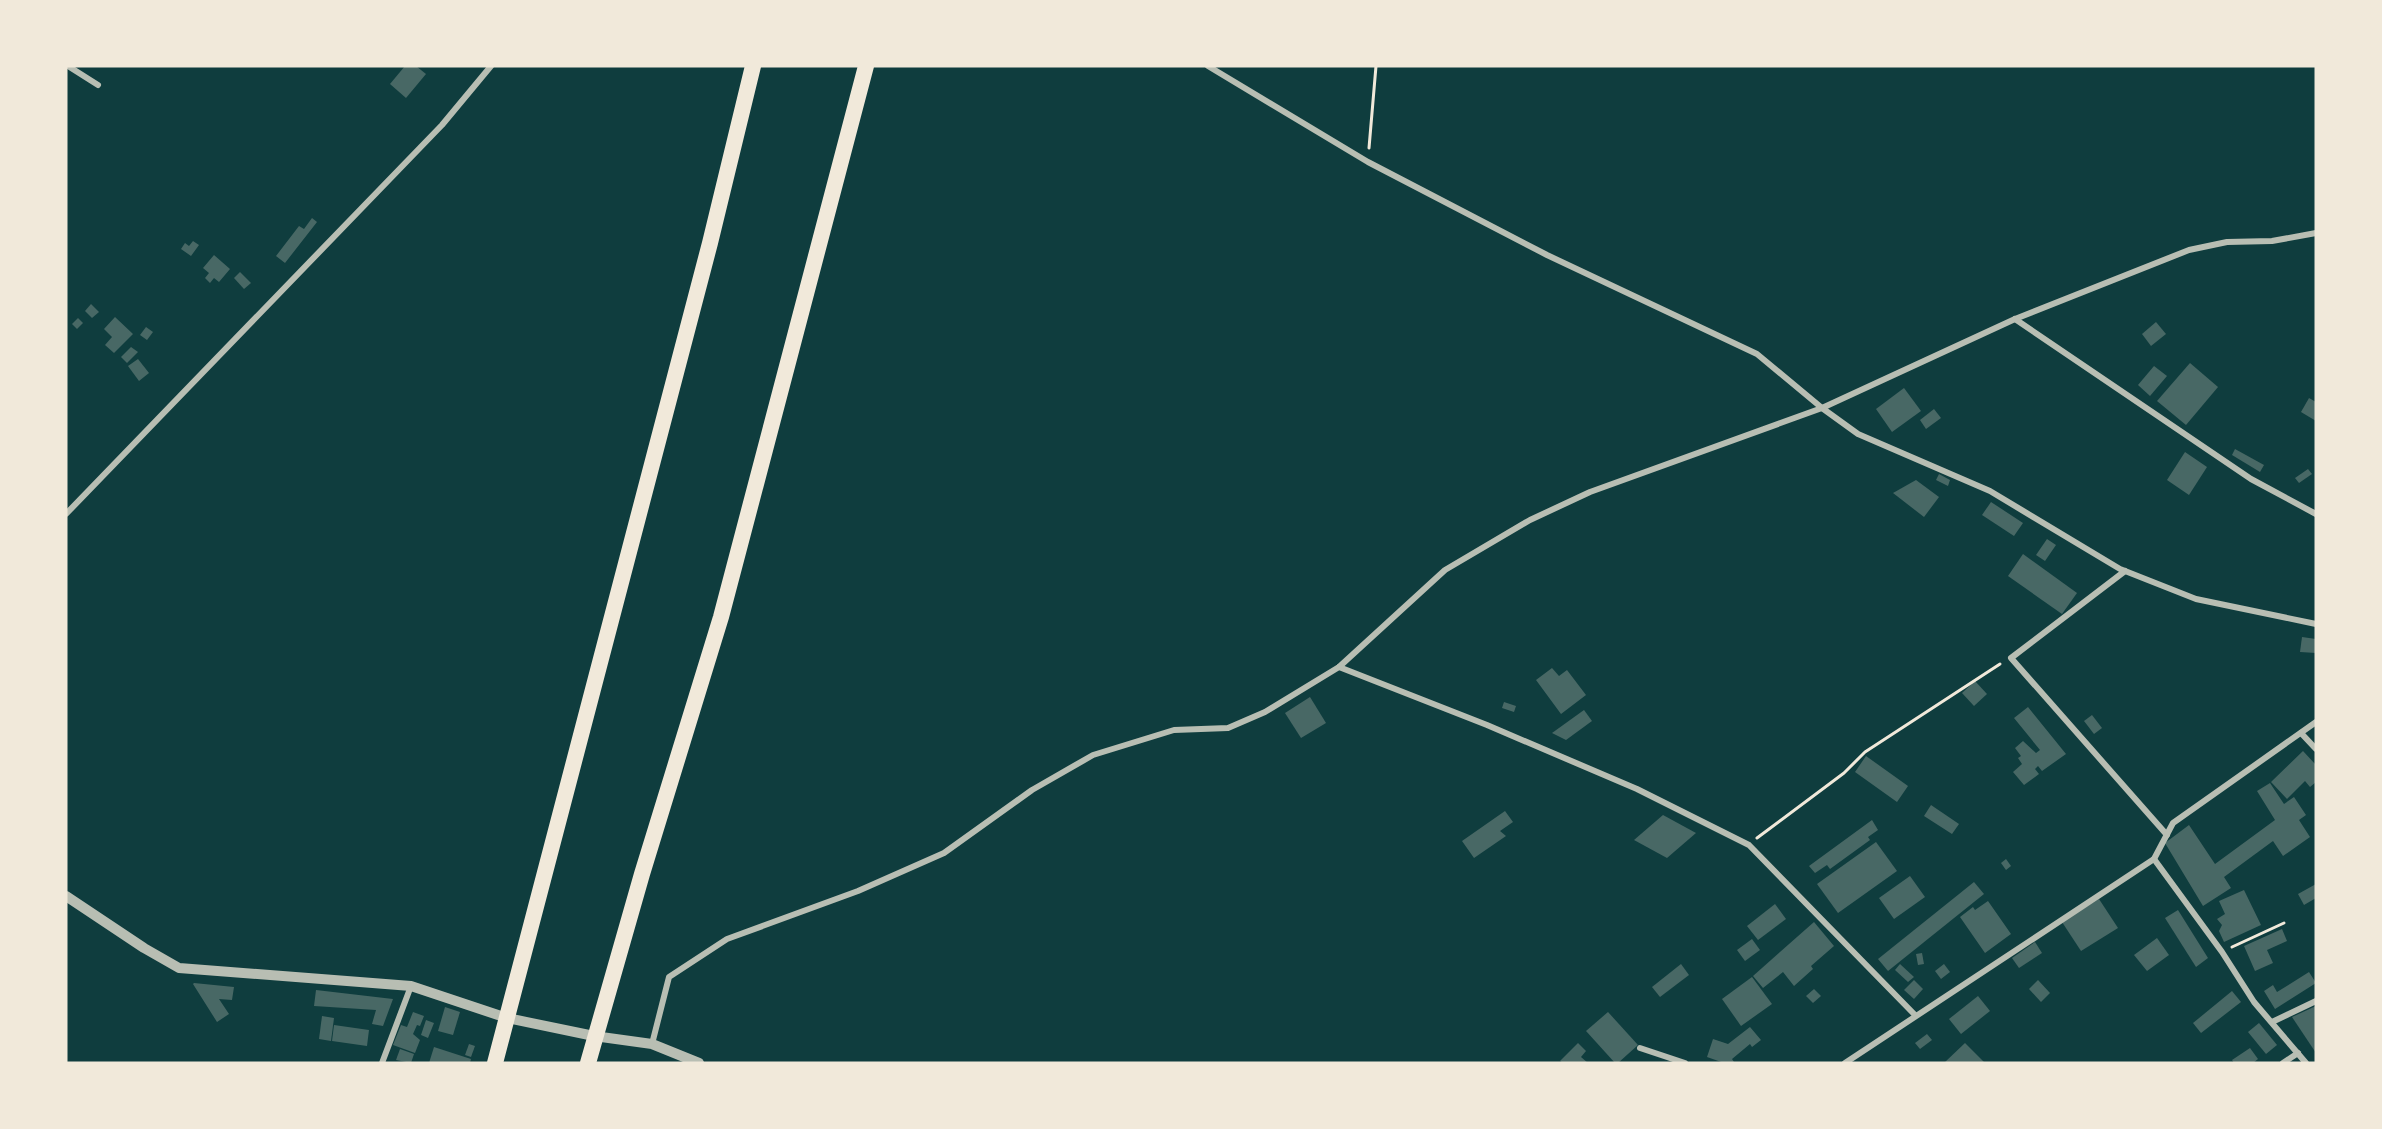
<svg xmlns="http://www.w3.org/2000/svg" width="2382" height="1129" font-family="'Alegreya Sans',sans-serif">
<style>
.building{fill:#486865}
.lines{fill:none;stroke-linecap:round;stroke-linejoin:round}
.path{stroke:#f1e9da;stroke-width:3}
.minor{stroke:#b8beb3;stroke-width:6}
.tertiary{stroke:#b8beb3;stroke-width:10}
.trunk{stroke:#f1e9da;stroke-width:16}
</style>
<rect width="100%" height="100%" fill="#0f3d3e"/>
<g class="building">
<polygon points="405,66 416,66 426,74 406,98 390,84"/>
<polygon points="312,218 317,222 285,263 276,256 299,226 304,229"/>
<polygon points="193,241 199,245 191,256 181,249 185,243 189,246"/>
<polygon points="214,255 230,269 219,282 214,278 210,283 205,278 209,273 203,268"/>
<polygon points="240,272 251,283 244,289 234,278"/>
<polygon points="91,304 99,312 92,318 85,311"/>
<polygon points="115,317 133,334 114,353 105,345 112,337 104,329"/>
<polygon points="78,318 83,323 77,329 72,324"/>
<polygon points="2156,322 2166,334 2151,346 2142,334"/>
<polygon points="146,327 153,332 147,340 140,335"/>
<polygon points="131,347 138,352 127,363 121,357"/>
<polygon points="138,359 149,373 139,381 128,366"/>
<polygon points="2190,363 2218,387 2186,425 2157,401"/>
<polygon points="2154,366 2167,376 2150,396 2138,385"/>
<polygon points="1904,388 1921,411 1892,432 1876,409"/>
<polygon points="2309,398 2316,402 2316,421 2301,412"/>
<polygon points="1934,409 1941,418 1926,429 1920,420"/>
<polygon points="2235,449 2264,465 2260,472 2232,455"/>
<polygon points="2185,452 2207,467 2189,495 2167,480"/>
<polygon points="2308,469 2312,474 2299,483 2295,478"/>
<polygon points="1939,474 1950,480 1948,486 1936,480"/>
<polygon points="1916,480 1939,497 1924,517 1893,493"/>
<polygon points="1991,502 2023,523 2014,536 1982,515"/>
<polygon points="2047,539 2056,545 2045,561 2036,555"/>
<polygon points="2023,554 2077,593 2062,614 2008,576"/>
<polygon points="2302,637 2316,639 2316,653 2300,652"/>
<polygon points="1552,668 1559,676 1567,670 1586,695 1561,714 1536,680"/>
<polygon points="1975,681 1987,694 1974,706 1962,693"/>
<polygon points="1310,697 1326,723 1301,738 1285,713"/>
<polygon points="1504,702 1516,706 1514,712 1502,708"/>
<polygon points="2028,707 2066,754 2042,771 2038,766 2035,769 2039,774 2024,785 2013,772 2022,764 2018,758 2021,756 2015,748 2023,741 2036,753 2040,750 2014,718"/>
<polygon points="1584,710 1592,721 1566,740 1552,733"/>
<polygon points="2092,715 2102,728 2094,734 2084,721"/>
<polygon points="2303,751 2316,765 2316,782 2310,787 2305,781 2287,799 2271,782"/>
<polygon points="1866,756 1908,786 1897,802 1855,772"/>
<polygon points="2270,783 2284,804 2294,797 2306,815 2299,820 2310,837 2283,856 2273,841 2224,877 2231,888 2203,906 2165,843 2189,825 2215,864 2275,820 2257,791"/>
<polygon points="1931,805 1959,824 1952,834 1924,816"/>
<polygon points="1505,811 1513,822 1500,831 1506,836 1474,858 1462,841"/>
<polygon points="1663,815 1696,833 1667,858 1634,840"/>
<polygon points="1872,820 1878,830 1868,837 1870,840 1830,869 1827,865 1815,873 1809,866"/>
<polygon points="1876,842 1897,871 1838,913 1817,884"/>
<polygon points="2006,859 2011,866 2006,870 2001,863"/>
<polygon points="1910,876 1925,897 1894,919 1879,898"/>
<polygon points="1974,882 1984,894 1888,971 1878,959"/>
<polygon points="2316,884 2316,898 2304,905 2298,894"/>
<polygon points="2244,890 2261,925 2224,942 2219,931 2222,925 2217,919 2225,914 2219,901"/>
<polygon points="2099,899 2118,928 2081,951 2062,922"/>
<polygon points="1988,901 2011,934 1985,953 1960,917 1973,907 1975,910"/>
<polygon points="1775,904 1786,919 1758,940 1747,926"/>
<polygon points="2178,910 2208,958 2196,967 2165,918"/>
<polygon points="1814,922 1834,946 1811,966 1813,969 1794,986 1783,972 1763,988 1753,976"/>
<polygon points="2282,929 2287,941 2267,950 2273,963 2255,971 2244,946"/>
<polygon points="2157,938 2169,955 2147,971 2134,955"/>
<polygon points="1752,939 1760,950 1745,961 1737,950"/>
<polygon points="2035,942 2042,953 2019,968 2012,958"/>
<polygon points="1922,953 1924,964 1918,965 1916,954"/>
<polygon points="1681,964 1689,975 1660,997 1652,987"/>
<polygon points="1900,964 1914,977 1908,982 1895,970"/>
<polygon points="1944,964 1950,972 1941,979 1935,971"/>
<polygon points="2309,972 2316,983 2275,1009 2264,991 2273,985 2277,992"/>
<polygon points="1752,977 1772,1004 1741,1026 1722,999"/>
<polygon points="1914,980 1923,989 1914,999 1904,990"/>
<polygon points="2038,980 2050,993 2041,1002 2029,989"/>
<polygon points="194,983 234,987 232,1000 219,999 229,1014 217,1022 193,984"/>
<polygon points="1814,989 1821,996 1813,1003 1806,996"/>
<polygon points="316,990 393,999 383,1026 372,1024 376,1010 314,1006"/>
<polygon points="2232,991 2241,1002 2201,1033 2193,1023"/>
<polygon points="1978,996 1990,1011 1961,1034 1949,1019"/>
<polygon points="2316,1006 2316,1053 2292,1017"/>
<polygon points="445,1007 460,1012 453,1035 438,1031"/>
<polygon points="413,1012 424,1016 420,1026 417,1025 413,1034 420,1040 415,1053 393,1045 401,1025 407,1027"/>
<polygon points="1608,1012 1638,1045 1618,1063 1615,1063 1586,1031"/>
<polygon points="322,1016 334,1018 331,1041 319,1039"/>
<polygon points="426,1020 434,1023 428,1038 421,1035"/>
<polygon points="2259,1023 2277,1045 2266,1054 2248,1032"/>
<polygon points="334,1025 369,1030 367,1046 332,1041"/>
<polygon points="1750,1027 1761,1040 1752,1047 1750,1044 1732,1059 1734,1062 1732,1063 1724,1063 1707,1057 1713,1039 1728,1044"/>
<polygon points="1927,1034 1932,1040 1920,1049 1915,1043"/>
<polygon points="1578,1043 1586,1051 1581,1057 1588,1063 1563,1063 1560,1061"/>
<polygon points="1965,1043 1985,1063 1944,1063"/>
<polygon points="469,1044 475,1046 471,1057 465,1055"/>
<polygon points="434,1047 471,1059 470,1063 429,1063"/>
<polygon points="2250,1048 2258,1059 2253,1063 2234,1063 2232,1060"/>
<polygon points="400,1049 414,1054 411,1063 396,1060"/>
</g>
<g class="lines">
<g class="path">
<polyline points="1369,148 1376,66"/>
<polyline points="1757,838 1844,773 1865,752 2000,664"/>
<polyline points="2232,947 2284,923"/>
</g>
<g class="minor">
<polyline points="68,66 98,85"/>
<polyline points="1208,66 1368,162 1547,255 1757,354 1822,408 1858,434 1990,491 2120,569 2196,599 2316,624"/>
<polyline points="2015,319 2251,479 2316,514"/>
<polyline points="66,514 442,125 491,66"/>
<polyline points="2125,571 2011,658 2167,835"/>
<polyline points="1339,667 1487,725 1637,789 1749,845 1915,1015"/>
<polyline points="2301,733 2316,749"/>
<polyline points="2154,859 2222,952 2254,1002 2306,1063"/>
<polyline points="2272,1022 2316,1001"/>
<polyline points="652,1044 669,977 727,939 858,891 944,853 1032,790 1093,755 1174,730 1228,728 1265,712 1339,667 1445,570 1530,520 1590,492 1822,408 2015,319 2189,250 2227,242 2272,241 2316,233"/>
<polyline points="1640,1048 1685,1063"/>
<polyline points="382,1063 411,986"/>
<polyline points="1845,1063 2154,859 2173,823 2316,722"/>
<polyline points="2283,1063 2298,1053"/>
</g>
<polyline class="tertiary" points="66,896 144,948 179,968 411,986 507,1018 594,1036 652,1044 699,1063"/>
<g class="trunk">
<polyline points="495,1063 710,243 753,66"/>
<polyline points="588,1063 642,874 721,617 866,66"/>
</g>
</g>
<rect width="2382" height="1129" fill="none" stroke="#f1e9da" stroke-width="135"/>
</svg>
